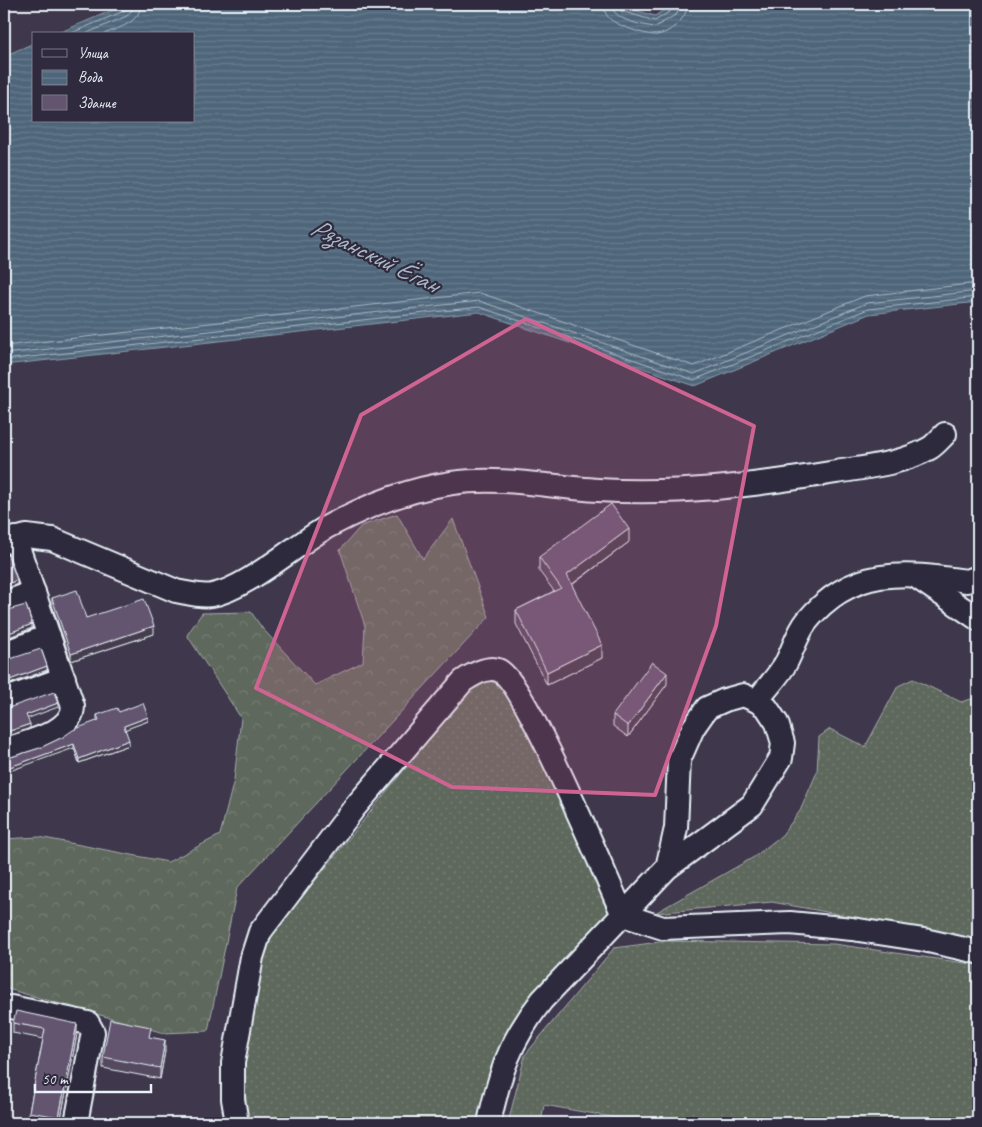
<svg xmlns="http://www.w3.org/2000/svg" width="982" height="1127" font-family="Caveat,sans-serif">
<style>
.grass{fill:url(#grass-dots);stroke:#a3acaa}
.forest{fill:url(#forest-crowns);stroke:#a3acaa}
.water{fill:url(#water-rules);stroke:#8c9eac}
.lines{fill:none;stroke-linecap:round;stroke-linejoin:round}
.shore{stroke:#abb9c6;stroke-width:1}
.minor-casing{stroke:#e8f1f8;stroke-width:26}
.minor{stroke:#2f2a3d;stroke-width:22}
.wall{fill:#554960;stroke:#e8f1f8}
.shaded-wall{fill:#453c4e;stroke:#e8f1f8}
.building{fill:#635570;stroke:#e8f1f8}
.marked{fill:#cf6492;fill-opacity:0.2;stroke:#cf6492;stroke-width:4;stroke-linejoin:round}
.labels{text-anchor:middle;stroke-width:4.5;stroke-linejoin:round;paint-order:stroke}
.water-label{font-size:26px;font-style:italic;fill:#abb9c6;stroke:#2f2a3d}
</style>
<defs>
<pattern id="grass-dots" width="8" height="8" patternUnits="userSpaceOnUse" patternTransform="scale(1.25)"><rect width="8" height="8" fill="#5e675b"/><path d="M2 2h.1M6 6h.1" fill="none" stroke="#757d73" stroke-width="1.8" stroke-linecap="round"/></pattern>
<pattern id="forest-crowns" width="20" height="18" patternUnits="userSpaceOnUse" patternTransform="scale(1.25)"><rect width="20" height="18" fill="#5e675b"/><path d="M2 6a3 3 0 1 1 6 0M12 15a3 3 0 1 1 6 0" fill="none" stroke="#757d73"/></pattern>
<pattern id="water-rules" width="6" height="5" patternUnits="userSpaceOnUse" patternTransform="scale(1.25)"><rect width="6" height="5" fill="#4f667a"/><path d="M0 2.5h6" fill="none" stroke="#687c8e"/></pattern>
</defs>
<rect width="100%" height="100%" fill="#3f374c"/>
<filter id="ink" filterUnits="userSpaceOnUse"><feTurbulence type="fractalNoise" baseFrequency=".02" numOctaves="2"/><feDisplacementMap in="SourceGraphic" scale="10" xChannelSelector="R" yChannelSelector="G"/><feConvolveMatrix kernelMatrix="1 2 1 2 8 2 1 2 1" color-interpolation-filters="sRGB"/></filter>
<g filter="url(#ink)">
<g class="grass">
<polygon points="490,675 508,684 617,914 507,1030 485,1088 477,1123 242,1123 239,1077 261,966 270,937 476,680"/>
<polygon points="913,679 961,702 978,697 978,940 772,902 655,913 754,857 782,835 800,811 817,772 819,737 830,729 865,747 898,686"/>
<polygon points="667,941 834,944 978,965 978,1123 645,1123 544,1105 541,1123 508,1123 525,1055 614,948"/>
</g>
<polygon class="forest" points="397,514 423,559 453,519 489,617 237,888 208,1031 164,1033 4,988 4,839 39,837 168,862 220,835 234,780 241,718 187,635 202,613 251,612 262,628 315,685 363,662 365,626 340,550 361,526"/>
<polygon class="water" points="127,4 615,4 655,16 672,4 978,4 978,302 869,314 695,386 479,312 4,365 4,56 34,43 34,121 194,121 194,34 56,34"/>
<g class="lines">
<g class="shore">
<path d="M604,4c0,5 1,10 5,14 6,7 38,18 48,17 14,-2 30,-17 31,-31"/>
<path d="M611,4c1,16 30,21 44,23l22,-13 3,-10"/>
<polyline points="617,4 621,11 655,21 672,10 674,4"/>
<polyline points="69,34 124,11 127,4"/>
<polyline points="85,34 127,16 132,10 133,4"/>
<path d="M104,34c16,-7 36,-11 37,-30"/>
<polyline points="4,346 480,293 694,366 865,296 978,283"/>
<polyline points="4,354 479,301 694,374 867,303 978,291"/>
<polyline points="4,360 479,307 694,380 868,309 978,297"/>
</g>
<g class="minor-casing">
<g id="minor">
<path d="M4,542l22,-6 26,3 124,52c12,2 24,6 36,4 34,-6 83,-50 115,-68 39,-21 82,-38 125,-44 49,-7 98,4 146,7 80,5 160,-5 238,-18 31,-5 66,-8 94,-24 5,-3 10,-9 15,-14"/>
<polyline points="915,576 978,619"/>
<polyline points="4,603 34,592"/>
<polyline points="4,653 49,636"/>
<polyline points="4,700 64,678"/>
<path d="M757,701c9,-13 22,-25 30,-40 6,-12 11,-29 20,-40 45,-55 97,-49 160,-40l11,-4"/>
<path d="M4,750c21,-8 69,-17 69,-44l-58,-168"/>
<polyline points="11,1007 88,1023 93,1032 76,1123"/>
<path d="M237,1123l-4,-24v-36l19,-106 8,-25 95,-125 108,-126c9,-6 24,-15 35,-11 26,9 109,210 125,245l40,13 127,-5 62,6 72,11 54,12"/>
<path d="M489,1123c11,-51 21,-82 53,-123l125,-132 85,-63 29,-47 2,-15 -6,-20 -10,-15 -10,-7 -14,-6 -18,5 -18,8 -14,20 -14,32 -3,68 -9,40"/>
</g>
</g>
<use href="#minor" class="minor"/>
</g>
<g class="wall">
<polygon points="629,542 572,585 602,658 547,685 516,624 516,610 554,591 539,571 539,557"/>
<polygon points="52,598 86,618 154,634 71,661 52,605"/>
<polygon points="667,684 628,737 613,726 613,715"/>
<polygon points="119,712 148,721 125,729 129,745 79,763 74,748 8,758 40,748 97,721 97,715"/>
<polygon points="13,1023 77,1034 60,1123 36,1123 29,1122 29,1112 43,1039 13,1033"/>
<polygon points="150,1038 165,1051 160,1079 103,1068 103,1057"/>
</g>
<g class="shaded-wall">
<polygon points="629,529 629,542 567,588 567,575"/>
<polygon points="17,580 17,584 4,590 4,586"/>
<polygon points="32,624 32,628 4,639 4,635"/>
<polygon points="154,626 154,634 71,661 71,654"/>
<polygon points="602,645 602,658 547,685 547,672"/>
<polygon points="47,666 47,670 4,686 4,682"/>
<polygon points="667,673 667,684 628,737 628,726"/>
<polygon points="58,703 58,707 26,719 26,715"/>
<polygon points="148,717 148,721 124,730 124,726"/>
<polygon points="30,724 30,728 4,738 4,733"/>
<polygon points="129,740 129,745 79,763 79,759"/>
<polygon points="74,744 74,748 4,773 4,769"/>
<polygon points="77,1024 77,1034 60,1123 59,1123 59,1117"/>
<polygon points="165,1040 165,1051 160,1079 160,1068"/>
</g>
<g class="building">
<polygon points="611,504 629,529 567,575 602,645 547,672 516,610 561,588 539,557"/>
<polygon points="8,555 17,580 4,586 4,556"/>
<polygon points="77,590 86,618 144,599 154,626 71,654 52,598"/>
<polygon points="26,605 32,624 4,635 4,611"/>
<polygon points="41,649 47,666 4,682 4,661"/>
<polygon points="652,662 667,673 628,726 613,715"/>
<polygon points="54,692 58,703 26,715 30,724 4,733 4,708 8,708"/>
<polygon points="143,703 148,717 124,726 129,740 79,759 74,744 4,769 4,759 8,758 40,748 63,737 73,730 99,720 97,715 117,708 119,712"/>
<polygon points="16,1011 77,1024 59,1117 29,1112 45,1029 13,1023"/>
<polygon points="110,1019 151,1027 149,1037 165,1040 160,1068 103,1057"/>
</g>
</g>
<path class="marked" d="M526,319l228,107 -38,200 -61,169 -203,-8 -196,-99 105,-273z"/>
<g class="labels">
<g class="water-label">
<text transform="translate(375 255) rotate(26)" y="9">Рязанский Ёган</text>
</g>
</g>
<rect width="982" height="1127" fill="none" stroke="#2f2a3d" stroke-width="20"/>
<rect x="10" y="10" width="962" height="1107" fill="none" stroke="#e8f1f8" stroke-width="2" filter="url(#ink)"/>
<rect x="32" y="32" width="162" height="90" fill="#2f2a3d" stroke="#797a88"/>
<rect x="42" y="49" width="25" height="8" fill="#2f2a3d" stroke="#797a88"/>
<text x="78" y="58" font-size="15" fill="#e8f1f8">Улица</text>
<rect x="42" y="70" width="25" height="15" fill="url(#water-rules)" stroke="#797a88"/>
<text x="78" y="82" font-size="15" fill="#e8f1f8">Вода</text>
<rect x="42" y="95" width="25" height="15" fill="#635570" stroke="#797a88"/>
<text x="78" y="108" font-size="15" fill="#e8f1f8">Здание</text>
<path d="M35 1084v8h116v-8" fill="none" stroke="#e8f1f8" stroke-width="2.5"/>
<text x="42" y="1084" font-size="15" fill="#e8f1f8" stroke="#2f2a3d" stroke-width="4" paint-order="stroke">50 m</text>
</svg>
